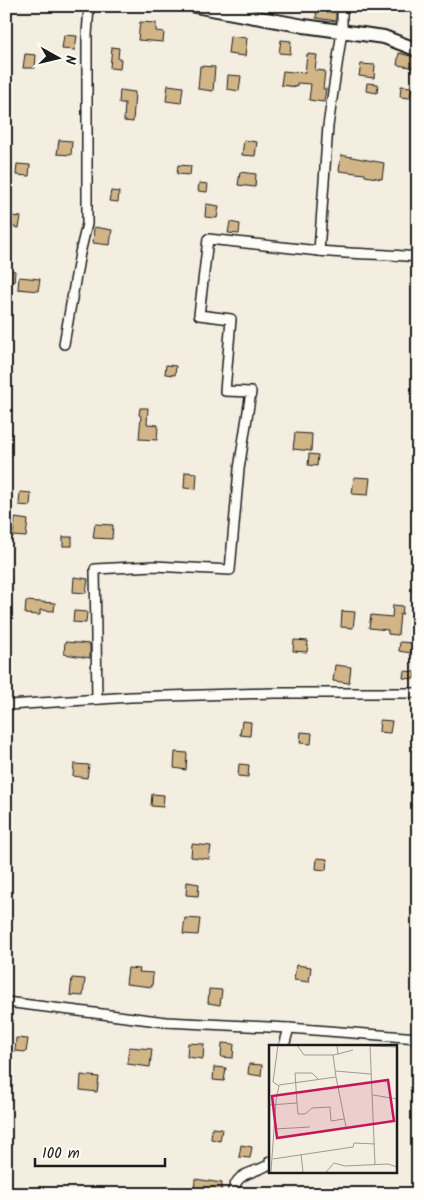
<svg xmlns="http://www.w3.org/2000/svg" width="424" height="1200" font-family="Kalam,sans-serif">
<style>
.building{fill:#d2b587;stroke:#1c1c1c}
.lines{fill:none;stroke-linecap:round;stroke-linejoin:round}
.minor-casing{stroke:#1c1c1c;stroke-width:12}
.secondary-casing{stroke:#1c1c1c;stroke-width:16}
.minor{stroke:#fdfcf7;stroke-width:9}
.secondary{stroke:#fdfcf7;stroke-width:12}
.inset-road{fill:none;stroke:#9e9a92;stroke-width:1}
.view{fill:#c2185b;fill-opacity:0.15;stroke:#c2185b;stroke-width:2.5}
.inset-edge{fill:none;stroke:#1c1c1c;stroke-width:2.5}
</style>
<rect width="100%" height="100%" fill="#f4eee1"/>
<filter id="ink" filterUnits="userSpaceOnUse"><feTurbulence type="fractalNoise" baseFrequency=".02" numOctaves="2"/><feDisplacementMap in="SourceGraphic" scale="10" xChannelSelector="R" yChannelSelector="G"/><feConvolveMatrix kernelMatrix="1 2 1 2 8 2 1 2 1" color-interpolation-filters="sRGB"/></filter>
<g filter="url(#ink)">
<g class="building">
<polygon points="317,6 336,7 336,21 316,18"/>
<polygon points="140,22 156,23 156,31 164,32 163,42 138,40"/>
<polygon points="64,35 77,36 75,50 62,49"/>
<polygon points="230,36 247,38 245,56 228,54"/>
<polygon points="281,40 291,41 290,54 279,53"/>
<polygon points="112,47 119,48 118,59 121,59 120,69 110,68"/>
<polygon points="399,53 418,58 418,68 397,65"/>
<polygon points="25,54 36,55 35,68 23,68"/>
<polygon points="307,54 317,55 315,70 325,71 323,89 326,89 324,102 309,100 311,84 297,83 297,87 281,85 283,71 305,73"/>
<polygon points="361,64 375,65 374,78 359,76"/>
<polygon points="200,66 215,67 213,91 198,89"/>
<polygon points="228,75 241,76 239,91 227,89"/>
<polygon points="367,83 378,84 377,93 366,91"/>
<polygon points="168,85 183,87 181,103 166,101"/>
<polygon points="401,86 412,87 410,98 400,97"/>
<polygon points="120,90 135,92 133,122 124,121 125,103 119,103"/>
<polygon points="59,140 72,141 71,155 57,154"/>
<polygon points="244,140 257,142 255,156 242,155"/>
<polygon points="341,155 384,163 382,179 365,176 365,174 339,171"/>
<polygon points="17,164 30,165 29,176 16,175"/>
<polygon points="178,165 191,166 190,175 177,174"/>
<polygon points="240,172 256,174 255,187 238,185"/>
<polygon points="199,183 208,184 207,192 198,191"/>
<polygon points="111,191 119,192 118,202 109,201"/>
<polygon points="206,204 219,206 217,218 205,217"/>
<polygon points="11,216 21,217 19,228 6,225 6,217 11,217"/>
<polygon points="230,222 240,224 239,234 228,233"/>
<polygon points="94,227 112,230 110,245 93,243"/>
<polygon points="6,270 15,271 14,282 6,281"/>
<polygon points="19,277 40,279 38,291 18,289"/>
<polygon points="166,365 176,366 175,375 165,374"/>
<polygon points="140,408 148,408 147,424 158,425 157,440 139,439 141,416 139,415"/>
<polygon points="295,433 312,434 311,451 293,449"/>
<polygon points="309,454 318,455 317,466 308,465"/>
<polygon points="185,472 197,473 196,489 184,488"/>
<polygon points="354,477 370,478 368,495 352,494"/>
<polygon points="20,492 31,493 30,506 19,505"/>
<polygon points="15,518 28,520 26,537 13,536"/>
<polygon points="95,524 113,525 112,539 93,538"/>
<rect x="63" y="537" width="9" height="9"/>
<polygon points="74,577 88,579 86,593 73,592"/>
<polygon points="26,601 55,603 54,611 40,610 40,615 25,614"/>
<polygon points="393,605 403,606 402,615 400,614 398,635 388,634 388,630 369,628 371,615 392,617"/>
<polygon points="74,611 87,612 86,623 73,622"/>
<polygon points="342,611 355,612 353,628 341,627"/>
<polygon points="294,640 308,641 307,652 293,651"/>
<polygon points="65,642 90,644 90,658 64,654"/>
<polygon points="400,642 412,643 411,653 399,651"/>
<polygon points="335,665 351,667 349,683 333,681"/>
<polygon points="404,671 415,672 414,679 403,678"/>
<polygon points="380,720 392,721 390,733 379,732"/>
<polygon points="242,721 251,722 250,736 240,735"/>
<polygon points="301,732 312,733 311,744 300,743"/>
<polygon points="175,752 187,753 186,770 174,768"/>
<polygon points="74,764 89,765 87,778 73,776"/>
<polygon points="239,764 249,765 248,777 238,776"/>
<polygon points="152,794 164,795 163,807 151,806"/>
<polygon points="192,844 211,846 209,859 191,857"/>
<polygon points="317,858 327,859 326,870 316,869"/>
<polygon points="187,882 199,884 198,896 186,895"/>
<polygon points="185,918 200,919 198,935 183,934"/>
<polygon points="296,965 311,967 309,982 294,980"/>
<polygon points="128,968 140,969 139,972 153,973 152,987 126,984"/>
<polygon points="72,978 85,979 83,996 70,995"/>
<polygon points="209,989 222,990 220,1005 208,1003"/>
<polygon points="16,1038 28,1039 26,1052 15,1051"/>
<polygon points="188,1043 204,1044 203,1059 187,1057"/>
<polygon points="222,1043 234,1044 233,1058 221,1057"/>
<polygon points="129,1047 152,1049 150,1067 127,1064"/>
<polygon points="249,1064 262,1065 261,1076 248,1074"/>
<polygon points="214,1067 226,1068 224,1081 213,1080"/>
<polygon points="81,1075 99,1077 97,1092 80,1090"/>
<polygon points="212,1128 222,1129 220,1141 211,1139"/>
<polygon points="241,1145 252,1147 250,1158 239,1157"/>
<polygon points="195,1179 222,1183 221,1194 194,1194"/>
</g>
<g class="lines">
<g class="minor-casing">
<g id="minor">
<path d="M342,6v25l-14,95 -9,125c33,3 66,3 99,6"/>
<polyline points="64,344 80,253 87,224 87,35 89,6"/>
<polyline points="97,699 95,569 154,566 230,570 239,469 251,392 225,391 231,319 199,315 208,239 319,251"/>
<polyline points="9,705 131,697 275,693 418,693"/>
<polyline points="6,1002 166,1022 289,1028 418,1038"/>
<polyline points="284,1046 289,1028"/>
<path d="M232,1194c5,-24 20,-19 38,-30v-3"/>
</g>
</g>
<g class="secondary-casing">
<polyline id="secondary" points="195,6 304,26 384,37 418,50"/>
</g>
<use href="#minor" class="minor"/>
<use href="#secondary" class="secondary"/>
</g>
</g>
<g transform="translate(269 1045)">
<rect width="128" height="128" fill="#f4eee1"/>
<path class="inset-road" d="M28,0l7,10h29M101,0l5,120M101,1l27,1M69,9l15,-4M66,26l36,3M67,32l10,50M10,40l57,-8 -3,-22 5,-1 -1,-9M104,50l24,4M28,58l1,11h7l7,-6 18,-1 1,14 13,-2M0,60l28,-2 -2,-30h17l6,6M6,84l35,-2M32,109l2,18M4,114l80,-12 1,-4 21,1M2,127l5,-72 3,-14 -6,-4 5,-37M57,127l8,-9 11,3 43,-2 9,3"/>
<path class="view" d="M119,35l6,41 -117,17 -5,-42z"/>
<rect width="128" height="128" class="inset-edge"/>
</g>
<rect width="424" height="1200" fill="none" stroke="#fdfcf7" stroke-width="25"/>
<rect x="12" y="12" width="399" height="1175" fill="none" stroke="#1c1c1c" stroke-width="2" filter="url(#ink)"/>
<g transform="translate(58 58) rotate(98)" stroke="#fdfcf7" stroke-width="4" paint-order="stroke">
<path d="M0-4L9 19L0 12L-9 19Z" fill="#1c1c1c"/>
<text y="-8" font-size="14" font-weight="bold" text-anchor="middle" fill="#1c1c1c">N</text>
</g>
<path d="M35 1158v8h130v-8" fill="none" stroke="#1c1c1c" stroke-width="2.5"/>
<text x="42" y="1158" font-size="15" fill="#1c1c1c" stroke="#fdfcf7" stroke-width="4" paint-order="stroke">100 m</text>
</svg>
